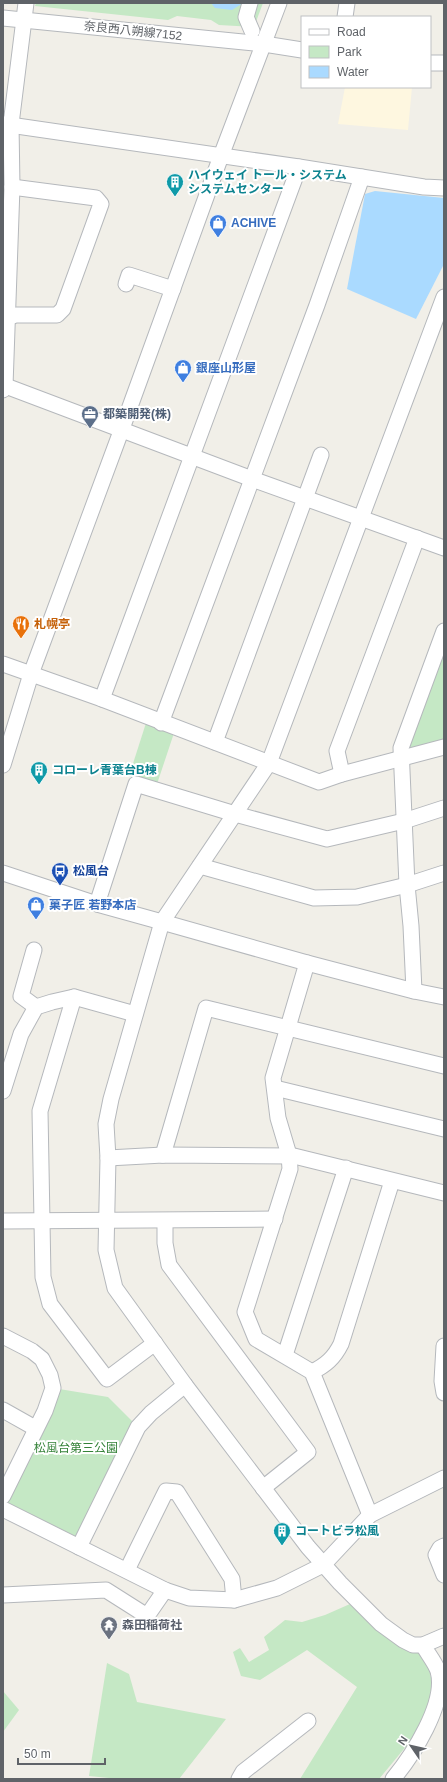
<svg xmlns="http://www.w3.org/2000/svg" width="447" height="1782" font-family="Arial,'Noto Sans JP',sans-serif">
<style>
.commercial{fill:#fef7e0}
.green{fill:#c5e8c5}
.water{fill:#aadaff}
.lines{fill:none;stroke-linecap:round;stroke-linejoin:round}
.minor-casing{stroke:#b5b8bc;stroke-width:17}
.minor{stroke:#fff;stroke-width:15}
.labels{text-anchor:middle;stroke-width:4;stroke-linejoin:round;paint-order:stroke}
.street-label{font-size:12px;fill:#5f6368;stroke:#fff}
.culture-label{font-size:12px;font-weight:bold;fill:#0d838f;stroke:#fff;text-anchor:start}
.shop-label{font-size:12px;font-weight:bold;fill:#366cbe;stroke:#fff;text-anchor:start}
.service-label{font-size:12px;font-weight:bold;fill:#4e5e75;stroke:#fff;text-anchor:start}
.food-label{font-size:12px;font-weight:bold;fill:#c56008;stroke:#fff;text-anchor:start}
.transit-label{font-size:12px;font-weight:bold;fill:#164399;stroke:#fff;text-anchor:start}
.park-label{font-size:12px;fill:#348238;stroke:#fff}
.worship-label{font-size:12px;font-weight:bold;fill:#5b616d;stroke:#fff;text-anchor:start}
</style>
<rect width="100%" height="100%" fill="#f1efe8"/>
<polygon class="commercial" points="345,87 412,87 408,130 338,124"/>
<g class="green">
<polygon points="36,3 263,3 254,27 219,25 211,20 177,16 168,20 35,6"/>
<polygon points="444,631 444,747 401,758"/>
<polygon points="146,723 174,733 157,784 129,776"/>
<polygon points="53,1388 108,1397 138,1427 79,1547 3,1502"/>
<polygon points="350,1604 419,1650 429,1669 432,1682 429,1705 413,1738 379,1779 300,1779 357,1687 307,1650 260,1680 241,1676 233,1652 240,1648 249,1662 269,1650 264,1637 285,1620 302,1622 325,1615"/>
<polygon points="107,1663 129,1674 137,1702 226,1719 179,1779 119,1779 89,1776"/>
<polygon points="3,1691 19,1710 3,1732"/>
</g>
<g class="water">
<polygon points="211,3 243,3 232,10 215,8"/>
<polygon points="375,191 444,198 444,264 416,319 347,289 365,194"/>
</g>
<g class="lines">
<g class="minor-casing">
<g id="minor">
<polyline points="250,3 246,17 252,31"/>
<polyline points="345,17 347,3"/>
<polyline points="3,18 264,44 302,50"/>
<polyline points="430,63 444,63"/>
<polyline points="3,124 299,167 424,187 444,188"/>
<polyline points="126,284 129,275 173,289"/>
<polyline points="444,297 269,763 162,922 111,1099 106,1124 108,1158 106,1250 115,1288 185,1385 308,1547 340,1583 381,1624 403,1640 413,1645 423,1645 444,1636"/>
<polyline points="3,317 7,318 16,315 57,315 63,309 101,204 96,198 12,187"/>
<polyline points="3,385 252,479 444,548"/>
<polyline points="3,390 5,386 12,187 11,124 26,3"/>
<polyline points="3,664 102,699 319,782 342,774 444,747"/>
<polyline points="102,699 299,167"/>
<polyline points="161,723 317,305 362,177"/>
<polyline points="215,742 321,455"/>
<polyline points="3,765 31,674 127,415 221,156 279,3"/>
<polyline points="342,774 337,751 417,538"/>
<polyline points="200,866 314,898 357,897 407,885 444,873"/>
<polyline points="3,873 97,904 162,922 307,963 414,991 444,997"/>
<polyline points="97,904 136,784 235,814 327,839 404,821 444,808"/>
<polyline points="34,950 21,996 36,1007"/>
<polyline points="307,963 273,1078 278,1118 289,1155 290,1169 245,1312 256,1339 312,1372 370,1515"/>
<polyline points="414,991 411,926 407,885 401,748 444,631"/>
<polyline points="74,997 40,1111 43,1277 50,1304 107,1379 155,1343"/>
<polyline points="275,1088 444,1129"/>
<polyline points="3,1091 21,1034 36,1007 52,1002 74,997 135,1014"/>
<polyline points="163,1155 206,1008 444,1066"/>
<polyline points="108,1158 163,1155 294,1156 444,1193"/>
<polyline points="3,1221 275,1219"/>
<polyline points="165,1221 165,1243 169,1265 308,1452 263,1488"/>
<polyline points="3,1336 32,1351 42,1359 50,1375 53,1388 45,1411 3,1496"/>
<polyline points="444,1346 442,1381 444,1393"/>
<polyline points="285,1355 346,1168"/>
<path d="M312,1372c14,-7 22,-14 29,-28l51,-163"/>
<polyline points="3,1410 35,1428"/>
<polyline points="3,1509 165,1590 189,1598 234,1600 277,1588 323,1565 370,1515 444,1478"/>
<polyline points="444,1546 440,1548 436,1555 444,1575"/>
<polyline points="79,1547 138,1427 151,1413 185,1385"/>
<polyline points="127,1570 166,1491 177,1492 232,1579 234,1600"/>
<polyline points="3,1595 106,1590 147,1616 165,1590"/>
<polyline points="239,1779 243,1772 308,1721"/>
<path d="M393,1779c19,-23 54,-76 45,-108 -3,-9 -11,-18 -15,-26"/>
</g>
</g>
<use href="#minor" class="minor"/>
</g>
<defs>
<g id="building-pin" transform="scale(0.9)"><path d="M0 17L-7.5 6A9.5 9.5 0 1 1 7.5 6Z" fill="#0f9aa8" stroke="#fff"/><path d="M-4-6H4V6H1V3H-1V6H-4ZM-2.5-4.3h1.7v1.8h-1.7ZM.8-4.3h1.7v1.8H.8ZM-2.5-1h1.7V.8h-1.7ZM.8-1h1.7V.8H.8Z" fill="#fff"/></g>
<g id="shop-pin" transform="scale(0.9)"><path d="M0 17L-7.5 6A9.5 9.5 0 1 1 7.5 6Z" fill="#3f7fe0" stroke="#fff"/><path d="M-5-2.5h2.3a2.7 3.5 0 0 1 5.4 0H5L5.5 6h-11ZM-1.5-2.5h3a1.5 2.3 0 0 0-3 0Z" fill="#fff"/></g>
<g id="office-pin" transform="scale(0.9)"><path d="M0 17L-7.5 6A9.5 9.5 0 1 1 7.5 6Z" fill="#5c6f8a" stroke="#fff"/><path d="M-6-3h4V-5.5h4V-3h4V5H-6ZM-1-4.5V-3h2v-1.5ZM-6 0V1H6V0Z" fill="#fff"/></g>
<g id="restaurant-pin" transform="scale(0.9)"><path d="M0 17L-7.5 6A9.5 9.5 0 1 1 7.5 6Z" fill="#e8710a" stroke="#fff"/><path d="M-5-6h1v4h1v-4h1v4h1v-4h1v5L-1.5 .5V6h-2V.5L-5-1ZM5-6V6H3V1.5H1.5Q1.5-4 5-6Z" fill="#fff"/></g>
<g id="bus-pin" transform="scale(0.9)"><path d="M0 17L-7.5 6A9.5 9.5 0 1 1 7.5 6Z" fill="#1a4fb4" stroke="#fff"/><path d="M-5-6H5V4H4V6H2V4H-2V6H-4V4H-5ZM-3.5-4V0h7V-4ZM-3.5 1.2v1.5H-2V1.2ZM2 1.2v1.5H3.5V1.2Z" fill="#fff"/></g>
<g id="temple-pin" transform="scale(0.9)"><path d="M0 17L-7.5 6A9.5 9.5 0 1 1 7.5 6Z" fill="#6b7280" stroke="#fff"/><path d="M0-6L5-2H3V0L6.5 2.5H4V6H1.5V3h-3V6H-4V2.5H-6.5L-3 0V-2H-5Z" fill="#fff"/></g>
</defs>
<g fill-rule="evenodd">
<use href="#building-pin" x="175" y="182"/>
<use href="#shop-pin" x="218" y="223"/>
<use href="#shop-pin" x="183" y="368"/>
<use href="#office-pin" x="90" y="414"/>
<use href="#restaurant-pin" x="21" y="624"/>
<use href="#building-pin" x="39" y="770"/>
<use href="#bus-pin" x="60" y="871"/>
<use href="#shop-pin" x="36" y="905"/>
<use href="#building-pin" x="282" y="1531"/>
<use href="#temple-pin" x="109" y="1625"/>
</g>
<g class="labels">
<g class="street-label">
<text transform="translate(133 31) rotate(6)" y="4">奈良西八朔線7152</text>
</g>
<g class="culture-label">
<text x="188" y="179">ハイウェイ トール・システム<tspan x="188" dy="14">システムセンター</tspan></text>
<text x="52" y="774">コローレ青葉台B棟</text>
<text x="295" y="1535">コートビラ松風</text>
</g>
<g class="shop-label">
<text x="231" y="227">ACHIVE</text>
<text x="196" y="372">銀座山形屋</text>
<text x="49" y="909">菓子匠 若野本店</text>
</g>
<g class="service-label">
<text x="103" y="418">都築開発(株)</text>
</g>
<g class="food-label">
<text x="34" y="628">札幌亭</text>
</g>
<g class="transit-label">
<text x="73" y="875">松風台</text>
</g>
<g class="park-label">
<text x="76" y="1452">松風台第三公園</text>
</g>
<g class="worship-label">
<text x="122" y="1629">森田稲荷社</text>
</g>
</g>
<rect width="447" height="1782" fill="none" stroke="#5f6368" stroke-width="8"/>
<rect x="301" y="16" width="130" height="72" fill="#ffffff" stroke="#bfc1c3"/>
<rect x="309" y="29" width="20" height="6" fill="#ffffff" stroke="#bfc1c3"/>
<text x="337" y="36" font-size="12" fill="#5f6368">Road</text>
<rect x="309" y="46" width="20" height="12" fill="#c5e8c5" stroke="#bfc1c3"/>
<text x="337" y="56" font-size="12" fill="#5f6368">Park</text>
<rect x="309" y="66" width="20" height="12" fill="#aadaff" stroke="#bfc1c3"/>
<text x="337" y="76" font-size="12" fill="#5f6368">Water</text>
<g transform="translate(411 1746) rotate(304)" stroke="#ffffff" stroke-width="3" paint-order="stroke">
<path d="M0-3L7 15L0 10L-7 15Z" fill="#5f6368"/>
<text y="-6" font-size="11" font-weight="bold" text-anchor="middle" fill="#5f6368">N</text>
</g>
<path d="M18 1758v6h87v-6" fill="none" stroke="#5f6368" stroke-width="2"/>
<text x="24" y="1758" font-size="12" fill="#5f6368" stroke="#ffffff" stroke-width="3" paint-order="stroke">50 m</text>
</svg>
